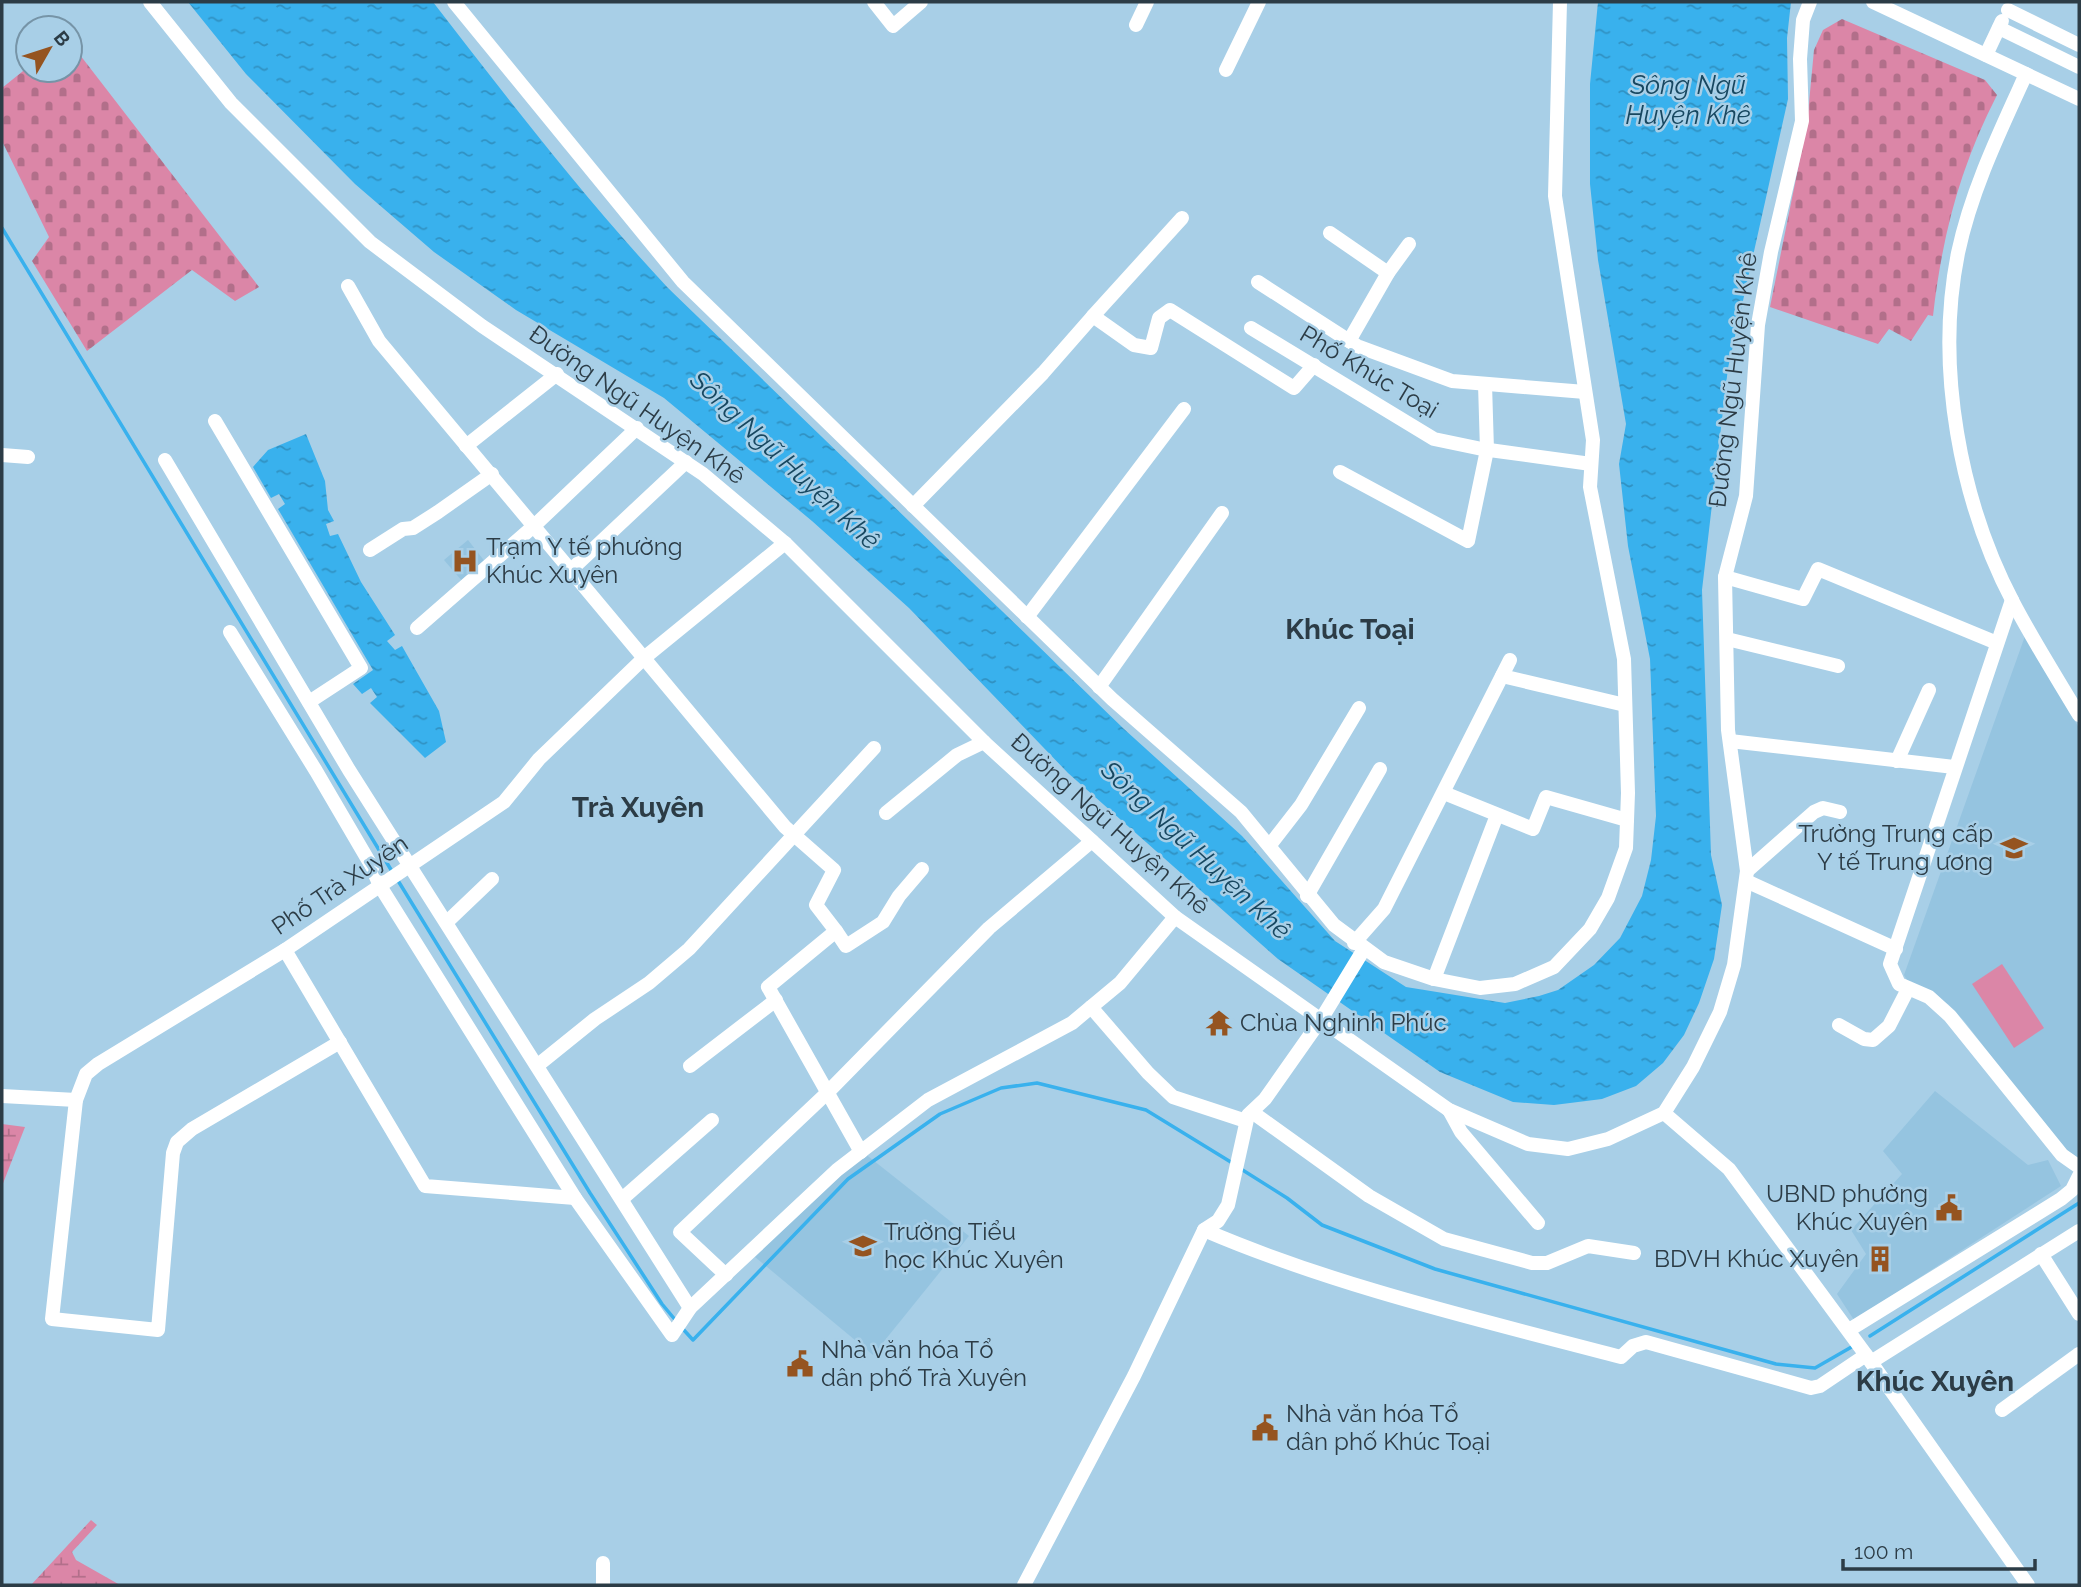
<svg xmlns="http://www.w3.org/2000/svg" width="2081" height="1587" font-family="Raleway,sans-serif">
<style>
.built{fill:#95c4e0}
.wetland{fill:url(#wetland-marsh)}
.cemetery{fill:url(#cemetery-stones)}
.green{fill:#db86a7}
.water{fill:url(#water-ripples)}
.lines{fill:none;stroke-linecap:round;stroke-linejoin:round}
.stream{stroke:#39b1ed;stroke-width:3.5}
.minor{stroke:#fff;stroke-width:14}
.labels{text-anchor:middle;stroke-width:5;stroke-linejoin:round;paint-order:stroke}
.street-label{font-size:24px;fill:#2c3c46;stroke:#a8cfe7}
.poi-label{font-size:24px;fill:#2c3c46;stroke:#a8cfe7;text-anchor:start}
.water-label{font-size:26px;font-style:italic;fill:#174760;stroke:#a8cfe7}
.quarter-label{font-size:28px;font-weight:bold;fill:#2c3c46;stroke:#a8cfe7}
</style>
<defs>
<pattern id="wetland-marsh" width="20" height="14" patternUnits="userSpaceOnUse" patternTransform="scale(1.75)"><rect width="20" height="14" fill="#db86a7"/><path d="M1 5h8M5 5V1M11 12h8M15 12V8" fill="none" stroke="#b26f8a"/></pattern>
<pattern id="cemetery-stones" width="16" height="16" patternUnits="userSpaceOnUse" patternTransform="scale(1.75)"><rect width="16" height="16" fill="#db86a7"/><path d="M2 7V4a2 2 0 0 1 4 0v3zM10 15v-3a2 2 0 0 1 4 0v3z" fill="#b26f8a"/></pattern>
<pattern id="water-ripples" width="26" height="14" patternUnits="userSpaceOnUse" patternTransform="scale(1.75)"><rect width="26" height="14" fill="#39b1ed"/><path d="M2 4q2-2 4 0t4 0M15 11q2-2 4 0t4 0" fill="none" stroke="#3091c2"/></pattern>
</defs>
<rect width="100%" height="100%" fill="#a8cfe7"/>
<g class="built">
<polygon points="468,540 486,563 463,582 444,560"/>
<polygon points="2025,636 2079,728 2079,1156 2075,1158 2068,1156 1965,1022 1948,1004 1907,980 1904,975"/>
<polygon points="1935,1091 2028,1165 2048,1160 2061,1186 1854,1320 1837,1294 1866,1254 1851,1230 1902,1174 1883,1151"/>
<polygon points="864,1153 969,1236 873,1355 755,1257"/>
</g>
<g class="wetland">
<polygon points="2,1124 25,1127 2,1186"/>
<polygon points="91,1520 97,1525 72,1552 76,1560 120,1585 31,1585"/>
</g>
<g class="cemetery">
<path d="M1842,19l143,61 12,15c-37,72 -55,141 -64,221l-5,-1 -17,26 -22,-12 -11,15 -108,-37 37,-183 7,-74 9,-20z"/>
<polygon points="70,42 259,287 235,301 192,270 87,351 32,261 49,237 2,141 2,88 28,67 28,70 70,70"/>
</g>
<polygon class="green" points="2002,964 2044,1028 2014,1048 1972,984"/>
<g class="water">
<path d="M188,2h245c75,97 151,196 235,286l456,441 118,107 93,105 71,46 99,16 34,-7 19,-6 36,-25 26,-27 22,-42 9,-36 5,-44 -6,-157 -22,-113 -9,-82 7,-40 -28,-164 -8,-76v-100l8,-82h193l-4,36 1,61 -60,269 -26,222 9,265 11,50 -8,54 -15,44 -15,32 -21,28 -27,23 -34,13 -48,6 -41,-3 -73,-30 -162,-113 -210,-186 -159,-165 -97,-87 -148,-123 -148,-88 -82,-58 -79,-68 -109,-110z"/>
<polygon points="306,434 325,481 328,510 334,521 326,524 330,536 338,534 361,582 395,635 387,641 395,650 402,646 439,711 446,742 425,758 370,703 377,697 371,688 362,694 353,684 373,670 278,509 285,504 279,494 271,498 253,467 268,450"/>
</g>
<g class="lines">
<g class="stream">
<polyline points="2,228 393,873"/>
<polyline points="397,879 590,1193 662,1304 677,1322"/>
<polyline points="1241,1169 1287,1198 1322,1225 1435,1269 1776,1364 1815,1368 1855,1345"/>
<polyline points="682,1328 693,1340 848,1179 940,1114 1001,1088 1037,1083 1146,1110 1234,1164"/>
<polyline points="1870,1336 2079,1203"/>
</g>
<g class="minor">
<polyline points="150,2 231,103 370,242 482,326 703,474 785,543 986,744 1175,917 1449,1110 1528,1144 1568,1149 1608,1139 1664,1113 1693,1067 1720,1012 1734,965 1747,871 1728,730 1725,577 1746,496 1758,325 1771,252 1802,121 1800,59 1803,20 1810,2"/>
<polyline points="454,2 683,282 1112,699 1241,812 1334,925 1384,962 1434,979 1480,988 1515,984 1554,967 1590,929 1608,898 1626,848 1628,793 1624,659 1590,487 1593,440 1555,196 1560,2"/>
<polyline points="874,2 893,26 921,2"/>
<polyline points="1873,2 2079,99"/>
<polyline points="2008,10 2079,45"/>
<polyline points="1136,25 1147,2"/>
<polyline points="1999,28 2079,67"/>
<polyline points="1986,55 2002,21"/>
<polyline points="1226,70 1259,2"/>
<path d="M2026,74c-26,57 -55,117 -68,179 -23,114 2,249 56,351 20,38 43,74 65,111"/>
<polyline points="1330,233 1388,273 1409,244"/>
<polyline points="1258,282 1357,346 1452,381 1585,392"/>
<polyline points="348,286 379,341 785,827 834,870 816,905 836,931 768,987 861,1152"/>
<polyline points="1093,316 1182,218"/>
<polyline points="1251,328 1434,439 1482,449 1591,464"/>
<polyline points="1349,341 1388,273"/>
<polyline points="215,421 361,668 309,702"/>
<polyline points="466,446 557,374"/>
<polyline points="2,455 28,457"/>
<polyline points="165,460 349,770 690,1308"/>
<polyline points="1340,472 1468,541 1487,450 1485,384"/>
<polyline points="913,506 1043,373 1093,316 1134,345 1151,348 1159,318 1170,310 1294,388 1314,365"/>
<polyline points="370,550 403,529 413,528 438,512 492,474"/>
<polyline points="572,569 686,462"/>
<polyline points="1725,577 1803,599 1818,569 1997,643"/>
<polyline points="2012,600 1890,964 1899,984 1929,997 1950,1016 2062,1155 2079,1167"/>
<polyline points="1027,617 1184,409"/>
<polyline points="417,628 535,525 637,428"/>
<polyline points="230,632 316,771 371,865 380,886 575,1198 672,1335 690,1308 837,1170 928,1100 1072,1023 1120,983 1175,917"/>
<polyline points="1727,639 1838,666"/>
<polyline points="1502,676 1625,705"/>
<polyline points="1099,687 1222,513"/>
<polyline points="1730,741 1954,767"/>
<polyline points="1897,761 1929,690"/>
<polyline points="1444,793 1533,829 1546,797 1627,820"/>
<polyline points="886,813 957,755 984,742"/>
<polyline points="1270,845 1301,805 1359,708"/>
<polyline points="1747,871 1814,812 1823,808 1840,812"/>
<polyline points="1746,881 1896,949"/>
<polyline points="1307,896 1380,769"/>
<polyline points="448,921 492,879"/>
<polyline points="836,931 846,946 883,922 899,896 922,869"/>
<polyline points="1354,943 1384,909 1510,660"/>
<polyline points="285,950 425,1186 575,1198"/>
<polyline points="1434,979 1497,815"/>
<polyline points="1091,1007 1148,1073 1173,1097 1246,1121"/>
<polyline points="1839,1025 1864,1039 1873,1040 1889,1026 1908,989"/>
<polyline points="340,1042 192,1129 177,1142 173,1153 158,1330 52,1319 76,1100 86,1074 98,1064 285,950 504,802 539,759 644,658 785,543"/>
<polyline points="538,1065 595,1019 649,983 689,949 874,748"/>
<polyline points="690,1066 776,1000"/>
<polyline points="2,1096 76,1100"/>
<polyline points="1449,1110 1461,1132 1538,1223"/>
<polyline points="1252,1112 1369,1196 1444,1239 1532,1263 1547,1263 1588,1246 1634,1253"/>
<polyline points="1664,1113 1729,1169 1866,1355 2028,1585"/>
<polyline points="622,1199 712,1120"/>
<path d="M1204,1230c133,57 277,90 417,127l12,-11 13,-4 165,46 9,-2 46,-31"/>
<polyline points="2041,1254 2079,1314"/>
<polyline points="726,1275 680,1232 827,1093 989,928 1092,841"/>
<polyline points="1849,1330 2061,1199 2072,1190 2079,1176"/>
<polyline points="1871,1362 2079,1231"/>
<polyline points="2002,1410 2079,1354"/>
<polyline points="603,1585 603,1563"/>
<polyline points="1024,1585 1134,1376 1204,1230 1218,1221 1228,1205 1248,1115 1265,1099 1322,1018 1364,949"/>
</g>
</g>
<defs>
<g id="hospital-bare" transform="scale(2.1)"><path d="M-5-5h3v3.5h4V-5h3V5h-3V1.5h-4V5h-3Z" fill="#955420" stroke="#a8cfe7" stroke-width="2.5" paint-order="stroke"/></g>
<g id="university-bare" transform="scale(2.1)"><path d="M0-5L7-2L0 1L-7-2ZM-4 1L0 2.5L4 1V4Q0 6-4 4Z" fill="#955420" stroke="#a8cfe7" stroke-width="2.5" paint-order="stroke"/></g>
<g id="temple-bare" transform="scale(2.1)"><path d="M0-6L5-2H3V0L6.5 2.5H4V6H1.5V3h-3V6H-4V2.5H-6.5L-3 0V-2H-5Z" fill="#955420" stroke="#a8cfe7" stroke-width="2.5" paint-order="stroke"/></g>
<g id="civic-bare" transform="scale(2.1)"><path d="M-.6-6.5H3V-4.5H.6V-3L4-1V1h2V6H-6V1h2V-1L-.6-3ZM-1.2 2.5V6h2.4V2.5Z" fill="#955420" stroke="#a8cfe7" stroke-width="2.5" paint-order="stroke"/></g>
<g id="school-bare" transform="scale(2.1)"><path d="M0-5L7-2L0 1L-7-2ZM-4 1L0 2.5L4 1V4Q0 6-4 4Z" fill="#955420" stroke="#a8cfe7" stroke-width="2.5" paint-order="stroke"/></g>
<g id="building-bare" transform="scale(2.1)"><path d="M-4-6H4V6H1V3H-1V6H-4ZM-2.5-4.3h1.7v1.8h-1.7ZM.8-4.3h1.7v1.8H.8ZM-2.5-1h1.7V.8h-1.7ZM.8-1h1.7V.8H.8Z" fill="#955420" stroke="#a8cfe7" stroke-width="2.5" paint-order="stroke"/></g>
</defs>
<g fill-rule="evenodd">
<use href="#hospital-bare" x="465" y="561"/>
<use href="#university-bare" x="2014" y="848"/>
<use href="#temple-bare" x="1219" y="1023"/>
<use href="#civic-bare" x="1949" y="1208"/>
<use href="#school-bare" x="863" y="1246"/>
<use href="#building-bare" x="1880" y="1259"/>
<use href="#civic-bare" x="800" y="1364"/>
<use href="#civic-bare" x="1265" y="1428"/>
</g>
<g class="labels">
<g class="street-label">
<text transform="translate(1369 372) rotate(31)" y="8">Phố Khúc Toại</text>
<text transform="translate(1733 380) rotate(-83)" y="8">Đường Ngũ Huyện Khê</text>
<text transform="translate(637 405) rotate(35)" y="8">Đường Ngũ Huyện Khê</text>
<text transform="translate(1110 824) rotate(42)" y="8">Đường Ngũ Huyện Khê</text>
<text transform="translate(340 885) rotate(-34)" y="8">Phố Trà Xuyên</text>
</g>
<g class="poi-label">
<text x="486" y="555">Trạm Y tế phường<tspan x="486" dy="28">Khúc Xuyên</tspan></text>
<text x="1993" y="842" text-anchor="end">Trường Trung cấp<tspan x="1993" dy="28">Y tế Trung ương</tspan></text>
<text x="1240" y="1031">Chùa Nghinh Phúc</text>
<text x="1928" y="1202" text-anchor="end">UBND phường<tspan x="1928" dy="28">Khúc Xuyên</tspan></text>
<text x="884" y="1240">Trường Tiểu<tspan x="884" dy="28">học Khúc Xuyên</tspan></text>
<text x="1859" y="1267" text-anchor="end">BDVH Khúc Xuyên</text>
<text x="821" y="1358">Nhà văn hóa Tổ<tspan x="821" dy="28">dân phố Trà Xuyên</tspan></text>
<text x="1286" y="1422">Nhà văn hóa Tổ<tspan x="1286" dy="28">dân phố Khúc Toại</tspan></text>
</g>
<g class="water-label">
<text x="1688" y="94">Sông Ngũ<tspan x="1688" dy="30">Huyện Khê</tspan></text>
<text transform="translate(785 460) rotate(43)" y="9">Sông Ngũ Huyện Khê</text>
<text transform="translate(1196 850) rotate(43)" y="9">Sông Ngũ Huyện Khê</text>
</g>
<g class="quarter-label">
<text x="1350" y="639">Khúc Toại</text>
<text x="638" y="817">Trà Xuyên</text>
<text x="1935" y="1391">Khúc Xuyên</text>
</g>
</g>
<rect width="2081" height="1587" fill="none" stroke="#2c3c46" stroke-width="7"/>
<g transform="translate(49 49) rotate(51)"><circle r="33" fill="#a8cfe7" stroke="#7694a7" stroke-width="2"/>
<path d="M0-5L12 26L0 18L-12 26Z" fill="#955420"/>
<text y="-10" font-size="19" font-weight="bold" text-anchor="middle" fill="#2c3c46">B</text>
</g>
<path d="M1843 1559v10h192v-10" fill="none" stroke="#2c3c46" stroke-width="3.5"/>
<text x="1854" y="1559" font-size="21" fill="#2c3c46" stroke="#a8cfe7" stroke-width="5" paint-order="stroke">100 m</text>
</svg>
